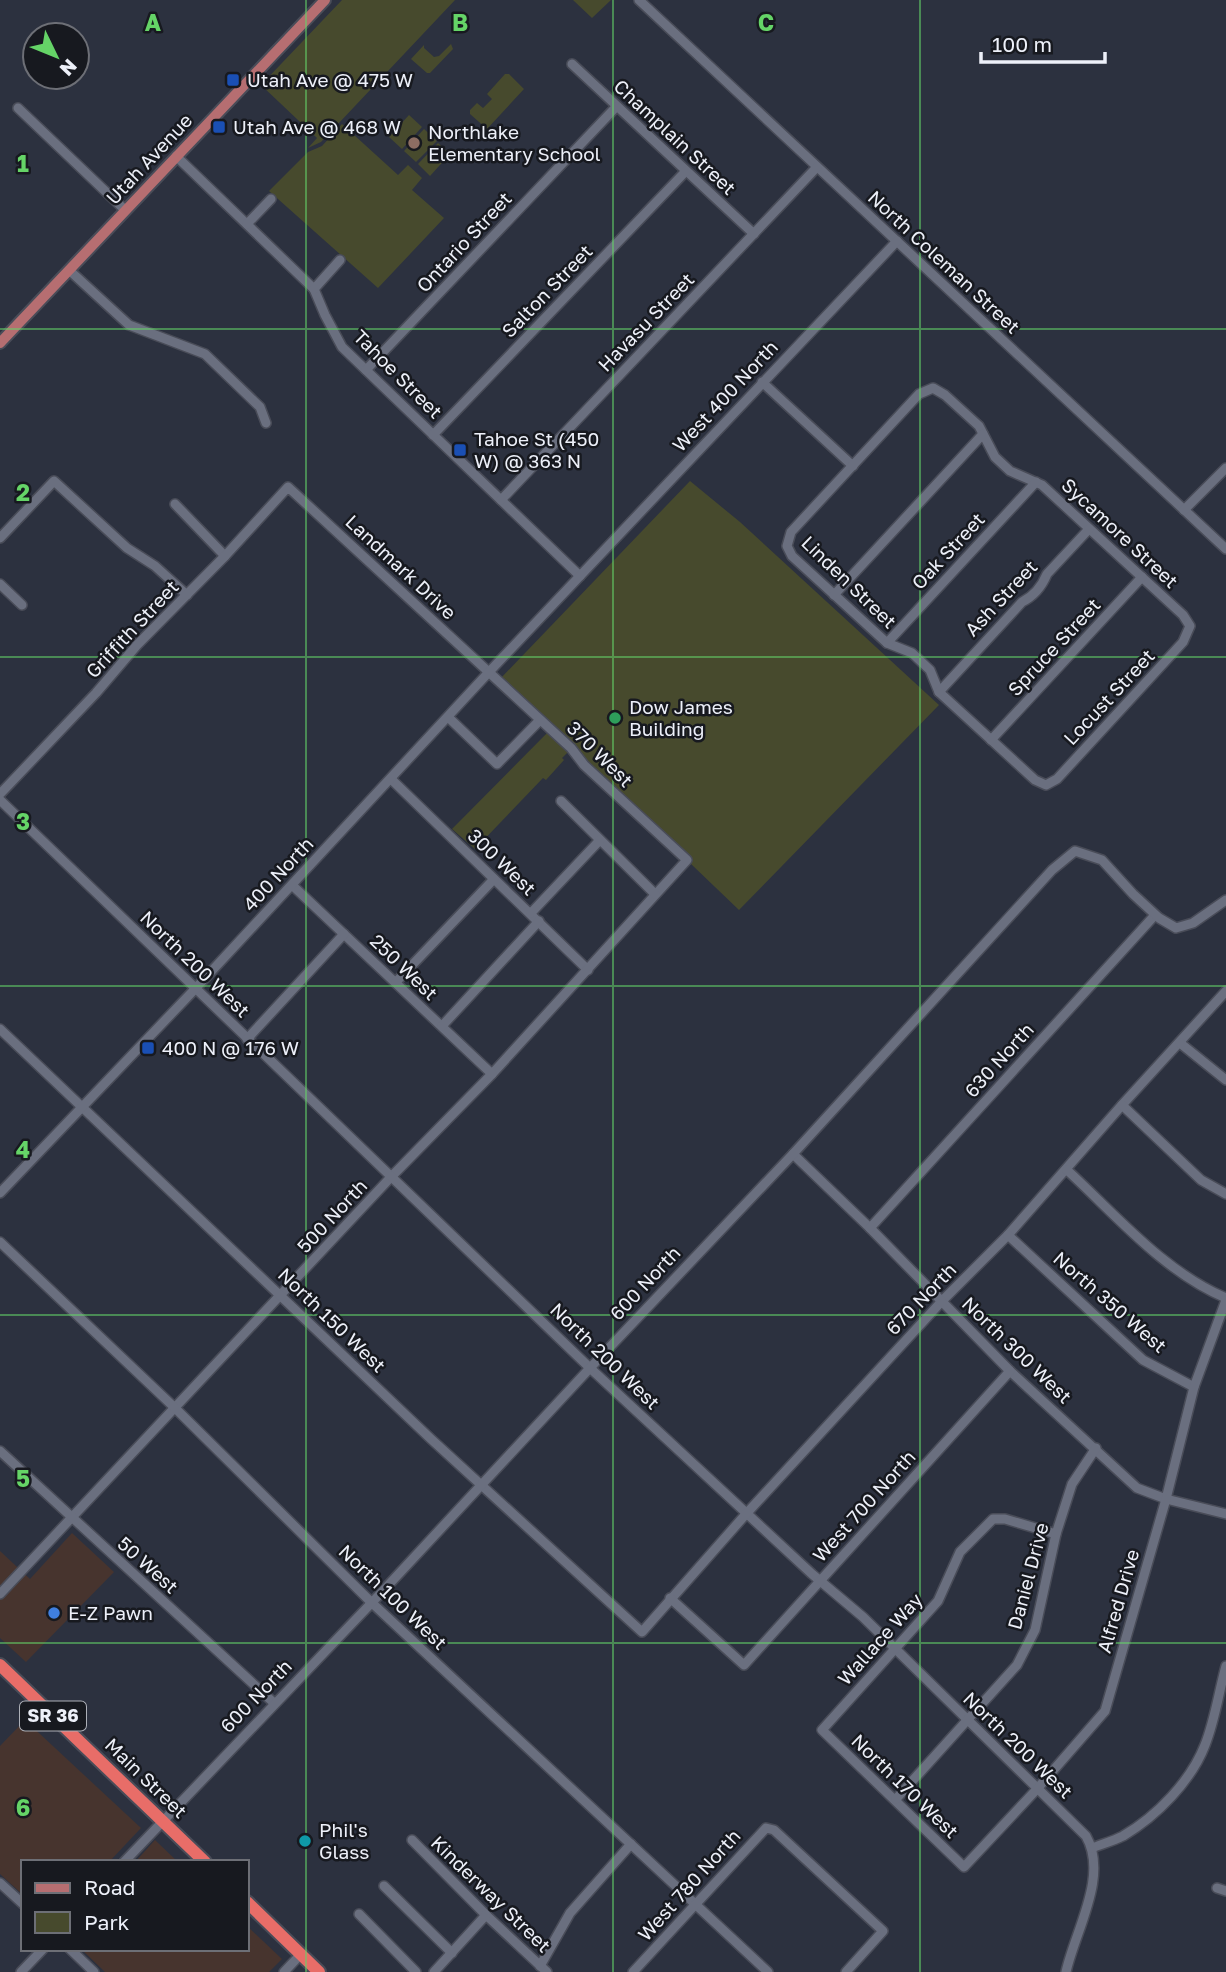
<svg xmlns="http://www.w3.org/2000/svg" width="1226" height="1972" font-family="'Golos Text',sans-serif">
<style>
.commercial{fill:#47342e}
.green{fill:#474a2d}
.lines{fill:none;stroke-linecap:round;stroke-linejoin:round}
.minor-casing{stroke:#494c58;stroke-width:12}
.major-casing{stroke:#494c58;stroke-width:14}
.highway-casing{stroke:#494c58;stroke-width:16}
.minor{stroke:#6a6f7f;stroke-width:9}
.major{stroke:#b66e71;stroke-width:10}
.highway{stroke:#e86d68;stroke-width:12}
.grid{fill:none;stroke:#65d467;stroke-width:2;stroke-opacity:0.55}
.transit-dot{fill:#1a4fb4;stroke:#17191f;stroke-width:2.5}
.education-dot{fill:#8d6e63;stroke:#17191f;stroke-width:2.5}
.leisure-dot{fill:#2e9e5b;stroke:#17191f;stroke-width:2.5}
.shop-dot{fill:#3f7fe0;stroke:#17191f;stroke-width:2.5}
.culture-dot{fill:#0f9aa8;stroke:#17191f;stroke-width:2.5}
.labels{text-anchor:middle;stroke-width:5;stroke-linejoin:round;paint-order:stroke}
.shield{fill:#17191f;stroke:#adb0b8;stroke-width:2}
.shield-label{font-size:18px;font-weight:bold;fill:#edf0f9}
.poi-label{font-size:19px;fill:#edf0f9;stroke:#17191f;text-anchor:start}
.street-label{font-size:19px;fill:#edf0f9;stroke:#17191f}
.grid-label{font-size:23px;text-anchor:middle;font-weight:bold;fill:#65d467;stroke:#17191f;stroke-width:5;stroke-linejoin:round;paint-order:stroke}
</style>
<rect width="100%" height="100%" fill="#2c313f"/>
<g class="commercial">
<polygon points="72,1533 114,1572 26,1662 0,1638 0,1551 30,1579"/>
<polygon points="25,1720 141,1828 109,1862 23,1862 23,1895 0,1874 0,1746"/>
<polygon points="155,1840 178,1862 135,1862"/>
<polygon points="247,1926 282,1959 269,1972 105,1972 81,1949 247,1949"/>
</g>
<g class="green">
<polygon points="342,0 455,0 321,142 308,148 317,138 261,85"/>
<polygon points="573,0 611,0 592,18"/>
<polygon points="451,44 453,49 430,73 427,73 411,59 424,45 424,48 434,57 439,56"/>
<polygon points="505,74 509,74 524,89 487,129 470,114 470,110 477,103 483,108 492,99 487,94"/>
<polygon points="409,115 422,127 402,149 389,137"/>
<polygon points="342,124 398,175 408,165 422,178 412,190 444,218 378,288 269,191 308,152 322,146"/>
<polygon points="424,129 437,141 416,162 404,151"/>
<polygon points="438,143 450,154 430,176 418,164"/>
<polygon points="690,481 740,522 939,705 739,910 571,749 562,758 564,760 546,780 543,778 475,849 452,829 552,728 500,679"/>
</g>
<g class="lines">
<g class="minor-casing">
<g id="minor">
<polyline points="639,0 1226,549"/>
<polyline points="572,64 754,234"/>
<polyline points="18,108 125,210"/>
<polyline points="176,156 314,289 325,315 342,347 580,576"/>
<polyline points="247,224 271,199"/>
<polyline points="69,270 129,325 205,354 260,407 266,423"/>
<polyline points="314,289 340,260"/>
<polyline points="366,370 616,107"/>
<polyline points="762,382 853,466"/>
<polygon points="933,388 945,395 979,426 995,457 1010,471 1042,485 1183,615 1190,626 1183,642 1057,779 1046,785 1035,780 939,692 930,670 912,653 887,643 792,556 787,546 791,532 919,394"/>
<polyline points="433,435 686,171"/>
<polyline points="501,500 817,167"/>
<polyline points="175,504 225,556"/>
<polyline points="1184,510 1226,468"/>
<polyline points="0,538 54,481 127,548 155,566 187,595"/>
<polyline points="0,584 22,605"/>
<polyline points="834,595 983,434"/>
<polyline points="887,643 1036,482"/>
<path d="M939,692l83,-90c12,-6 20,-16 25,-28l42,-45"/>
<polyline points="448,717 497,764 540,720"/>
<polyline points="991,740 1142,577"/>
<polyline points="391,779 588,970"/>
<polyline points="0,794 96,693 137,645 225,556 288,487 571,748 584,765 687,860 492,1074 391,1177 0,1594"/>
<path d="M0,800l590,568 222,206 51,43 223,219c23,40 -11,95 -20,136"/>
<polyline points="561,801 655,894"/>
<polyline points="292,885 492,1074"/>
<polyline points="531,913 600,840"/>
<polyline points="396,982 494,879"/>
<polyline points="442,1026 539,921"/>
<polyline points="0,1029 431,1439 642,1632 746,1514 942,1301 1008,1235 1122,1105 1226,991"/>
<polyline points="247,1039 344,934"/>
<polyline points="1180,1043 1226,1080"/>
<polyline points="1122,1105 1201,1180 1226,1194"/>
<polyline points="793,1154 870,1228 1010,1371 1137,1488 1166,1499 1226,1514"/>
<path d="M1067,1170c49,45 97,102 159,128"/>
<polyline points="0,1193 195,989 489,672 897,241"/>
<polyline points="870,1228 1155,915"/>
<polyline points="1008,1235 1143,1360 1194,1387"/>
<polyline points="0,1242 175,1408 371,1602 768,1972"/>
<polyline points="0,1451 274,1703"/>
<polyline points="1056,1534 1005,1519 993,1519 960,1552 938,1601 822,1730 964,1867 1037,1789 1105,1711 1166,1499 1194,1387 1226,1300"/>
<polyline points="670,1598 744,1665 1010,1371"/>
<polyline points="896,1799 1017,1665 1035,1630 1056,1534 1072,1484 1096,1448"/>
<polyline points="412,1840 486,1915 547,1972"/>
<path d="M1092,1848c10,-4 21,-7 31,-12 34,-20 68,-55 82,-91 10,-25 14,-54 21,-79"/>
<polyline points="124,1862 381,1593 590,1368 793,1154 1052,870 1075,851 1102,860 1133,894 1159,918 1176,928 1193,923 1226,900"/>
<polyline points="0,1883 23,1904"/>
<polyline points="384,1886 452,1953"/>
<polyline points="1217,1888 1226,1891"/>
<polyline points="359,1914 416,1972"/>
<polyline points="70,1949 94,1972"/>
<polyline points="540,1966 570,1913 631,1844"/>
<polyline points="21,1972 43,1949"/>
<polyline points="284,1972 301,1954"/>
<polyline points="434,1972 486,1915"/>
<polyline points="633,1972 766,1828 774,1830 883,1931 846,1972"/>
</g>
</g>
<g class="major-casing">
<polyline id="major" points="0,343 325,0"/>
</g>
<g class="highway-casing">
<g id="highway">
<polyline points="0,1665 205,1862"/>
<polyline points="247,1902 319,1972"/>
</g>
</g>
<use href="#minor" class="minor"/>
<use href="#major" class="major"/>
<use href="#highway" class="highway"/>
</g>
<path class="grid" d="M306,0v1972M613,0v1972M920,0v1972M0,329h1226M0,657h1226M0,986h1226M0,1315h1226M0,1643h1226"/>
<g class="transit-dot">
<rect x="226" y="73" width="14" height="14" rx="3.5"/>
<rect x="212" y="120" width="14" height="14" rx="3.5"/>
<rect x="453" y="443" width="14" height="14" rx="3.5"/>
<rect x="141" y="1041" width="14" height="14" rx="3.5"/>
</g>
<circle class="education-dot" cx="414" cy="143" r="7"/>
<circle class="leisure-dot" cx="615" cy="718" r="7"/>
<circle class="shop-dot" cx="54" cy="1613" r="7"/>
<circle class="culture-dot" cx="305" cy="1841" r="7"/>
<g class="labels">
<rect class="shield" x="20" y="1701.5" width="66" height="29" rx="5"/>
<g class="shield-label">
<text x="53" y="1722">SR 36</text>
</g>
<g class="poi-label">
<text x="247" y="87">Utah Ave @ 475 W</text>
<text x="233" y="134">Utah Ave @ 468 W</text>
<text x="428" y="139">Northlake<tspan x="428" dy="22">Elementary School</tspan></text>
<text x="474" y="446">Tahoe St (450<tspan x="474" dy="22">W) @ 363 N</tspan></text>
<text x="629" y="714">Dow James<tspan x="629" dy="22">Building</tspan></text>
<text x="162" y="1055">400 N @ 176 W</text>
<text x="68" y="1620">E-Z Pawn</text>
<text x="319" y="1837">Phil's<tspan x="319" dy="22">Glass</tspan></text>
</g>
<g class="street-label">
<text transform="translate(675 137) rotate(43)" y="7">Champlain Street</text>
<text transform="translate(149 159) rotate(-47)" y="7">Utah Avenue</text>
<text transform="translate(464 242) rotate(-47)" y="7">Ontario Street</text>
<text transform="translate(944 262) rotate(43)" y="7">North Coleman Street</text>
<text transform="translate(547 291) rotate(-46)" y="7">Salton Street</text>
<text transform="translate(646 322) rotate(-46)" y="7">Havasu Street</text>
<text transform="translate(398 374) rotate(45)" y="7">Tahoe Street</text>
<text transform="translate(725 396) rotate(-47)" y="7">West 400 North</text>
<text transform="translate(1120 533) rotate(43)" y="7">Sycamore Street</text>
<text transform="translate(948 551) rotate(-47)" y="7">Oak Street</text>
<text transform="translate(401 567) rotate(43)" y="7">Landmark Drive</text>
<text transform="translate(849 582) rotate(44)" y="7">Linden Street</text>
<text transform="translate(1001 598) rotate(-47)" y="7">Ash Street</text>
<text transform="translate(132 629) rotate(-47)" y="7">Griffith Street</text>
<text transform="translate(1054 647) rotate(-47)" y="7">Spruce Street</text>
<text transform="translate(1109 697) rotate(-47)" y="7">Locust Street</text>
<text transform="translate(600 754) rotate(45)" y="7">370 West</text>
<text transform="translate(502 862) rotate(44)" y="7">300 West</text>
<text transform="translate(278 874) rotate(-47)" y="7">400 North</text>
<text transform="translate(195 964) rotate(44)" y="7">North 200 West</text>
<text transform="translate(404 967) rotate(44)" y="7">250 West</text>
<text transform="translate(999 1060) rotate(-48)" y="7">630 North</text>
<text transform="translate(332 1216) rotate(-47)" y="7">500 North</text>
<text transform="translate(645 1283) rotate(-47)" y="7">600 North</text>
<text transform="translate(921 1299) rotate(-46)" y="7">670 North</text>
<text transform="translate(1110 1302) rotate(41)" y="7">North 350 West</text>
<text transform="translate(332 1320) rotate(44)" y="7">North 150 West</text>
<text transform="translate(1017 1350) rotate(44)" y="7">North 300 West</text>
<text transform="translate(605 1356) rotate(44)" y="7">North 200 West</text>
<text transform="translate(864 1506) rotate(-48)" y="7">West 700 North</text>
<text transform="translate(148 1565) rotate(42)" y="7">50 West</text>
<text transform="translate(1028 1576) rotate(-75)" y="7">Daniel Drive</text>
<text transform="translate(393 1597) rotate(44)" y="7">North 100 West</text>
<text transform="translate(1118 1601) rotate(-74)" y="7">Alfred Drive</text>
<text transform="translate(880 1639) rotate(-48)" y="7">Wallace Way</text>
<text transform="translate(256 1696) rotate(-46)" y="7">600 North</text>
<text transform="translate(1018 1745) rotate(44)" y="7">North 200 West</text>
<text transform="translate(146 1778) rotate(44)" y="7">Main Street</text>
<text transform="translate(905 1786) rotate(44)" y="7">North 170 West</text>
<text transform="translate(689 1885) rotate(-48)" y="7">West 780 North</text>
<text transform="translate(491 1894) rotate(44)" y="7">Kinderway Street</text>
</g>
</g>
<g class="grid-label">
<text x="153" y="31">A</text>
<text x="460" y="31">B</text>
<text x="766" y="31">C</text>
<text x="23" y="172">1</text>
<text x="23" y="501">2</text>
<text x="23" y="830">3</text>
<text x="23" y="1158">4</text>
<text x="23" y="1487">5</text>
<text x="23" y="1816">6</text>
</g>
<rect x="21" y="1860" width="228" height="91" fill="#17191f" stroke="#6d6f76" stroke-width="2"/>
<rect x="35" y="1883" width="35" height="10" fill="#b66e71" stroke="#6d6f76" stroke-width="2"/>
<text x="84" y="1895" font-size="21" fill="#edf0f9">Road</text>
<rect x="35" y="1912" width="35" height="21" fill="#474a2d" stroke="#6d6f76" stroke-width="2"/>
<text x="84" y="1930" font-size="21" fill="#edf0f9">Park</text>
<g transform="translate(56 56) rotate(133)"><circle r="33" fill="#17191f" stroke="#6d6f76" stroke-width="2"/>
<path d="M0-5L12 26L0 18L-12 26Z" fill="#65d467"/>
<text y="-10" font-size="19" font-weight="bold" text-anchor="middle" fill="#edf0f9">N</text>
</g>
<path d="M981 52v10h124v-10" fill="none" stroke="#edf0f9" stroke-width="3.5"/>
<text x="992" y="52" font-size="21" fill="#edf0f9" stroke="#17191f" stroke-width="5" paint-order="stroke">100 m</text>
</svg>
